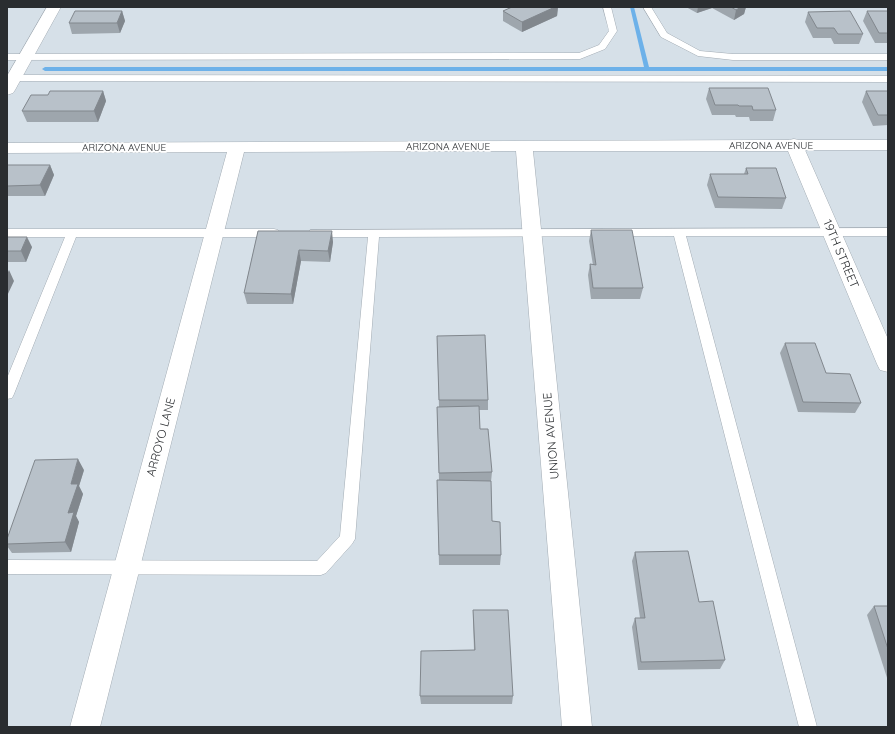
<svg xmlns="http://www.w3.org/2000/svg" width="895" height="734" font-family="Quicksand,sans-serif">
<style>
.lines{fill:none;stroke-linecap:round;stroke-linejoin:round}
.stream{fill:#6db1e9;fill-rule:evenodd}
.service-casing{stroke:#a3acb4;stroke-width:1}
.minor-casing{stroke:#a3acb4;stroke-width:1}
.tertiary-casing{stroke:#a3acb4;stroke-width:1}
.service{fill:#fff;fill-rule:evenodd}
.minor{fill:#fff;fill-rule:evenodd}
.tertiary{fill:#fff;fill-rule:evenodd}
.wall{fill:#9ea6ad}
.shaded-wall{fill:#81878d}
.building{fill:#b8c1c9;stroke:#81878d}
.labels{text-anchor:middle;stroke-width:3.5;stroke-linejoin:round;paint-order:stroke}
.far-street-label{font-size:10px;fill:#2a2d30;stroke:#fff}
.street-label{font-size:12px;fill:#2a2d30;stroke:#fff}
</style>
<rect width="100%" height="100%" fill="#d6e0e8"/>
<g class="lines">
<polygon class="stream" points="630,7 634,7 649,67 888,67 888,71 45,71 42,69 45,67 644,67"/>
<g class="service-casing">
<g id="service">
<polygon points="603,7 611,7 617,31 605,49 580,59 7,60 7,54 579,53 599,45 609,31"/>
<polygon points="643,7 651,7 667,33 700,51 733,54 888,54 888,60 733,60 698,56 661,37"/>
<polygon points="7,75 888,76 888,82 7,81"/>
<polygon points="888,228 888,236 686,236 817,727 799,727 674,236 379,237 355,539 352,544 326,573 321,575 7,574 7,560 317,561 340,536 368,237 314,237 310,236 308,233 310,230"/>
<polygon points="7,229 274,229 278,230 280,233 278,236 274,237 76,237 14,394 12,398 7,399 7,378 65,237 7,237"/>
</g>
</g>
<g class="minor-casing">
<polygon id="minor" points="794,139 799,140 888,140 888,150 805,150 888,339 888,372 880,370 877,364 788,151 533,151 592,727 562,727 516,151 244,152 100,727 70,727 227,152 7,153 7,143 789,140"/>
</g>
<g class="tertiary-casing">
<polygon id="tertiary" points="47,7 61,7 15,90 13,93 7,95 7,76"/>
</g>
<use href="#service" class="service"/>
<use href="#minor" class="minor"/>
<use href="#tertiary" class="tertiary"/>
</g>
<g class="wall">
<polygon points="512,7 558,7 557,16 522,32 503,21 503,11"/>
<polygon points="686,7 746,7 744,14 734,20 712,8 697,13"/>
<polygon points="122,11 125,21 120,33 72,34 69,23"/>
<polygon points="867,11 888,11 888,43 875,43 863,21"/>
<polygon points="808,12 863,34 859,44 834,44 831,38 813,38 805,22"/>
<polygon points="709,88 776,110 773,121 750,121 749,117 736,117 735,115 712,115 706,99"/>
<polygon points="103,91 106,101 98,122 27,122 22,111"/>
<polygon points="866,91 888,91 888,125 873,126 862,102"/>
<polygon points="7,165 50,165 54,175 45,196 7,196"/>
<polygon points="746,168 786,198 782,209 715,208 707,185 710,174 744,174"/>
<polygon points="591,230 643,288 640,299 591,299 588,275 590,264 593,265 589,241"/>
<polygon points="258,231 333,242 330,262 301,261 293,304 247,304 244,293"/>
<polygon points="7,237 32,247 26,262 7,262"/>
<polygon points="437,336 488,400 488,410 479,410 480,429 492,472 491,482 492,521 501,555 500,565 439,565 437,480 439,480 437,407 439,407"/>
<polygon points="785,343 826,373 861,403 855,413 798,412 780,353"/>
<polygon points="84,470 79,486 83,494 76,516 79,522 71,552 12,553 7,546 7,539"/>
<polygon points="635,552 699,602 725,660 720,669 638,670 632,627 635,618 640,618 632,561"/>
<polygon points="874,606 888,606 888,681 867,615"/>
<polygon points="473,610 513,696 512,704 421,704 420,696 474,650 473,619"/>
</g>
<g class="shaded-wall">
<polygon points="555,7 558,7 557,16 522,32 522,22"/>
<polygon points="698,7 712,7 712,8 697,13"/>
<polygon points="741,7 746,7 744,14 734,20 736,10"/>
<polygon points="122,11 125,21 120,33 117,23"/>
<polygon points="103,91 106,101 98,122 94,111"/>
<polygon points="50,165 54,175 45,196 40,185"/>
<polygon points="332,231 333,242 330,262 328,251"/>
<polygon points="27,237 32,247 26,262 21,251"/>
<polygon points="299,250 301,261 293,304 291,294"/>
<polygon points="9,270 14,281 7,296 7,274"/>
<polygon points="78,459 84,470 79,486 83,494 76,516 79,522 71,552 65,542 71,484"/>
</g>
<g class="building">
<polygon points="512,7 555,7 522,22 503,11"/>
<polygon points="731,7 741,7 736,10"/>
<polygon points="75,11 122,11 117,23 69,23"/>
<polygon points="850,11 863,34 838,34 834,28 817,28 808,12"/>
<polygon points="867,11 888,11 888,33 879,33"/>
<polygon points="709,88 768,88 776,110 753,110 752,106 739,106 738,105 715,105"/>
<polygon points="50,91 103,91 94,111 22,111 31,95 48,95"/>
<polygon points="866,91 888,91 888,115 878,115"/>
<polygon points="7,165 50,165 40,185 7,186"/>
<polygon points="746,168 776,168 786,198 718,197 710,174 748,174"/>
<polygon points="591,230 632,230 643,288 593,288 590,264 596,265"/>
<polygon points="258,231 332,231 328,251 299,250 291,294 244,293"/>
<polygon points="7,237 27,237 21,251 7,251"/>
<polygon points="485,335 488,400 439,400 437,336"/>
<polygon points="785,343 815,343 826,373 850,374 861,403 803,402"/>
<polygon points="479,406 480,429 488,429 492,472 439,473 437,407"/>
<polygon points="78,459 71,484 78,484 68,513 74,512 65,542 7,544 7,539 35,460"/>
<polygon points="437,480 491,481 492,521 500,522 501,555 439,555"/>
<polygon points="688,551 699,602 713,601 725,660 641,662 635,618 645,618 635,552"/>
<polygon points="874,606 888,606 888,649"/>
<polygon points="473,610 508,610 513,696 420,696 421,651 475,650"/>
</g>
<g class="labels">
<g class="far-street-label">
<text x="771" y="149">ARIZONA AVENUE</text>
<text x="448" y="150">ARIZONA AVENUE</text>
<text x="124" y="151">ARIZONA AVENUE</text>
</g>
<g class="street-label">
<text transform="translate(841 254) rotate(67)" y="4">19TH STREET</text>
<text transform="translate(551 436) rotate(-95)" y="4">UNION AVENUE</text>
<text transform="translate(161 437) rotate(-75)" y="4">ARROYO LANE</text>
</g>
</g>
<rect width="895" height="734" fill="none" stroke="#2a2d30" stroke-width="16"/>
</svg>
